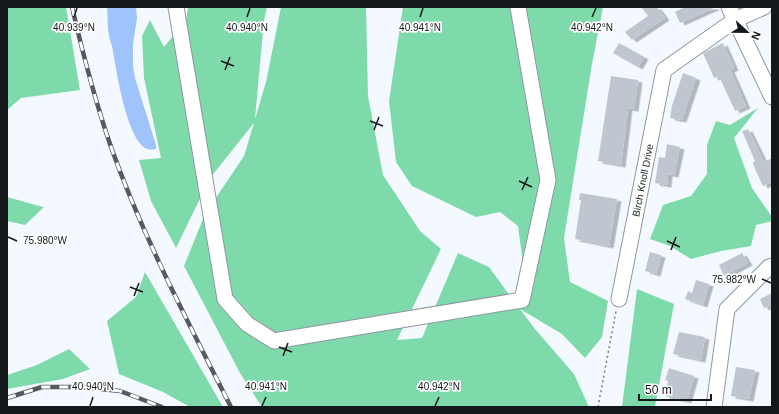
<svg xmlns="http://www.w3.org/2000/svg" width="779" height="414" font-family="Arial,sans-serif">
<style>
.forest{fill:#7fdaab}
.water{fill:#9ec4fb}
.building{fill:#bec7d0;filter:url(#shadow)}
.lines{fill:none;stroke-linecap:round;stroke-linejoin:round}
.minor-casing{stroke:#8f98a0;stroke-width:17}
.path{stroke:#797e82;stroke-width:1.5;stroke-dasharray:2 3;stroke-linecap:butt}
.minor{stroke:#fff;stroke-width:15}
.rail-casing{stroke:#56595d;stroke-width:4.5}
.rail{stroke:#fff;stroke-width:3;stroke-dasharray:9;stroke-linecap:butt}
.ticks{fill:none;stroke:#15181b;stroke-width:1.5}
.labels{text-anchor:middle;stroke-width:3.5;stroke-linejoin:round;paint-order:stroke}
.street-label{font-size:10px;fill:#15181b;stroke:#fff}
.ticks-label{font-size:10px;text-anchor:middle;fill:#15181b;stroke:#fff;stroke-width:3.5;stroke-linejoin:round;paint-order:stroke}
</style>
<defs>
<filter id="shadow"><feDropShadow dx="4.5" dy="2.5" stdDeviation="0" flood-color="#0004"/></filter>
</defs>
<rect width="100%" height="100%" fill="#f3f9ff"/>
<g class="forest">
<polygon points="7,7 66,7 80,90 21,98 7,110"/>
<polygon points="188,7 267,7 264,20 255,119 266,82 281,7 366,7 368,96 383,175 420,231 441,249 397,340 422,338 458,253 489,267 519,308 524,271 518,226 500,212 476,217 412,186 396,162 389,101 403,7 603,7 592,64 564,238 570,282 608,301 602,337 585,358 562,334 520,309 535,329 574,374 589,407 262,407 240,373 184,266 205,214 244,156 254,123 210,178 176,248 151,201 139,160 161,158 144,78 142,36 150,20 164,47 186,20"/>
<polygon points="758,108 734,138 752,188 772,217 772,221 756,225 751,246 721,251 691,259 670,246 650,239 663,205 691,196 707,174 707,145 716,121 730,125"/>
<polygon points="7,197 43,207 44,207 25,225 7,221"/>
<polygon points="145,272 223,407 190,407 163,392 119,374 107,321 136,297"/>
<polygon points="637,289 674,304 655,407 622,407"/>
<polygon points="69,349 90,369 63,379 7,389 7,375 37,365"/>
</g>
<path class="water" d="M107,7h29l1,11 -4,26v22l2,12 21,67v4c-3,1 -6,1 -9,0 -21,-9 -31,-82 -35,-103 -1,-4 -3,-7 -3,-11 -2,-9 -1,-19 -2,-28z"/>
<g class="building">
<polygon points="641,7 657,7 665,18 632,40 625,32 648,16"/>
<polygon points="685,7 716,7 680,23 675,12"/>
<polygon points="619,43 644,57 638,67 613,53"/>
<polygon points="723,43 734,68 730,70 746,106 735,111 719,76 714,78 703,53"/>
<polygon points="683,73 696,78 682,120 670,118 672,106"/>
<polygon points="611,76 638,80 634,109 628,108 621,165 598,161"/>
<polygon points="748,129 764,162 772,158 772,182 763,186 754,167 753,162 755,161 742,131"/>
<polygon points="667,144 680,147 674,175 668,174 667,185 655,183 659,157 665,158"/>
<polygon points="580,193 617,199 609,246 575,239 581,200 579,200"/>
<polygon points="650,252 661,255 656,274 645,271"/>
<polygon points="742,253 748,263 724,276 719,265"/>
<polygon points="696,280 709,284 703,305 685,299 688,291 692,293"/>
<polygon points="772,293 772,305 764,308 760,299"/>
<polygon points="679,332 705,337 701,360 673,354"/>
<polygon points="736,367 755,370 749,399 731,396"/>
<polygon points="669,368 694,376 687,401 665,396 668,381 665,380"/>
</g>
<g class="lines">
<g class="minor-casing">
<g id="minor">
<polyline points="176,7 225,299 247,324 274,341 522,300 548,180 518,7"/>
<polyline points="729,7 772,97"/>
<path id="s1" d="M619,299l45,-229 71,-50 29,-13"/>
<polyline points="714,407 727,309 769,267 772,266"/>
</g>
</g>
<polyline class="path" points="598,407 616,311"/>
<use href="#minor" class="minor"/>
<g class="rail-casing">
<g id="rail">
<path d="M72,7c11,47 23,94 39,140 32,90 77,175 120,260"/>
<polyline points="7,398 42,387 82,387 120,391 162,407"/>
</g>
</g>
<use href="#rail" class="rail"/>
</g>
<path class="ticks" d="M74,17l3,-9M247,17l3,-9M420,17l3,-9M592,17l4,-9M221,61l13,5M225,70l5,-13M370,121l13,5M374,130l5,-13M519,181l13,6M522,190l6,-13M8,237l9,4M667,241l13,6M671,250l5,-13M762,279l9,4M130,287l13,5M134,296l5,-13M279,347l13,5M283,356l5,-13M90,406l3,-9M262,406l4,-9M435,406l4,-9"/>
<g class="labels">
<g class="street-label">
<text dy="4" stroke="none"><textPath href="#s1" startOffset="121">Birch Knoll Drive</textPath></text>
</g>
</g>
<g class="ticks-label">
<text x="74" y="31">40.939°N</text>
<text x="247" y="31">40.940°N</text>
<text x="420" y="31">40.941°N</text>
<text x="592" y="31">40.942°N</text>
<text x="45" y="244">75.980°W</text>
<text x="734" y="283">75.982°W</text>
<text x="93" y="390">40.940°N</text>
<text x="266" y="390">40.941°N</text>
<text x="439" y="390">40.942°N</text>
</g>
<rect width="779" height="414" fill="none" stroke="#15181b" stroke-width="16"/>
<g transform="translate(747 32) rotate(112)" stroke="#ffffff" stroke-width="3" paint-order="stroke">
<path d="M0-3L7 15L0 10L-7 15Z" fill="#15181b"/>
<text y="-6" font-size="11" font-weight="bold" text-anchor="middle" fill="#15181b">N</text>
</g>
<path d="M639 394v6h72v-6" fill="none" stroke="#15181b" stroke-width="2"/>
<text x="645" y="394" font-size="12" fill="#15181b" stroke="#ffffff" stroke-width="3" paint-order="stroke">50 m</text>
</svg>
